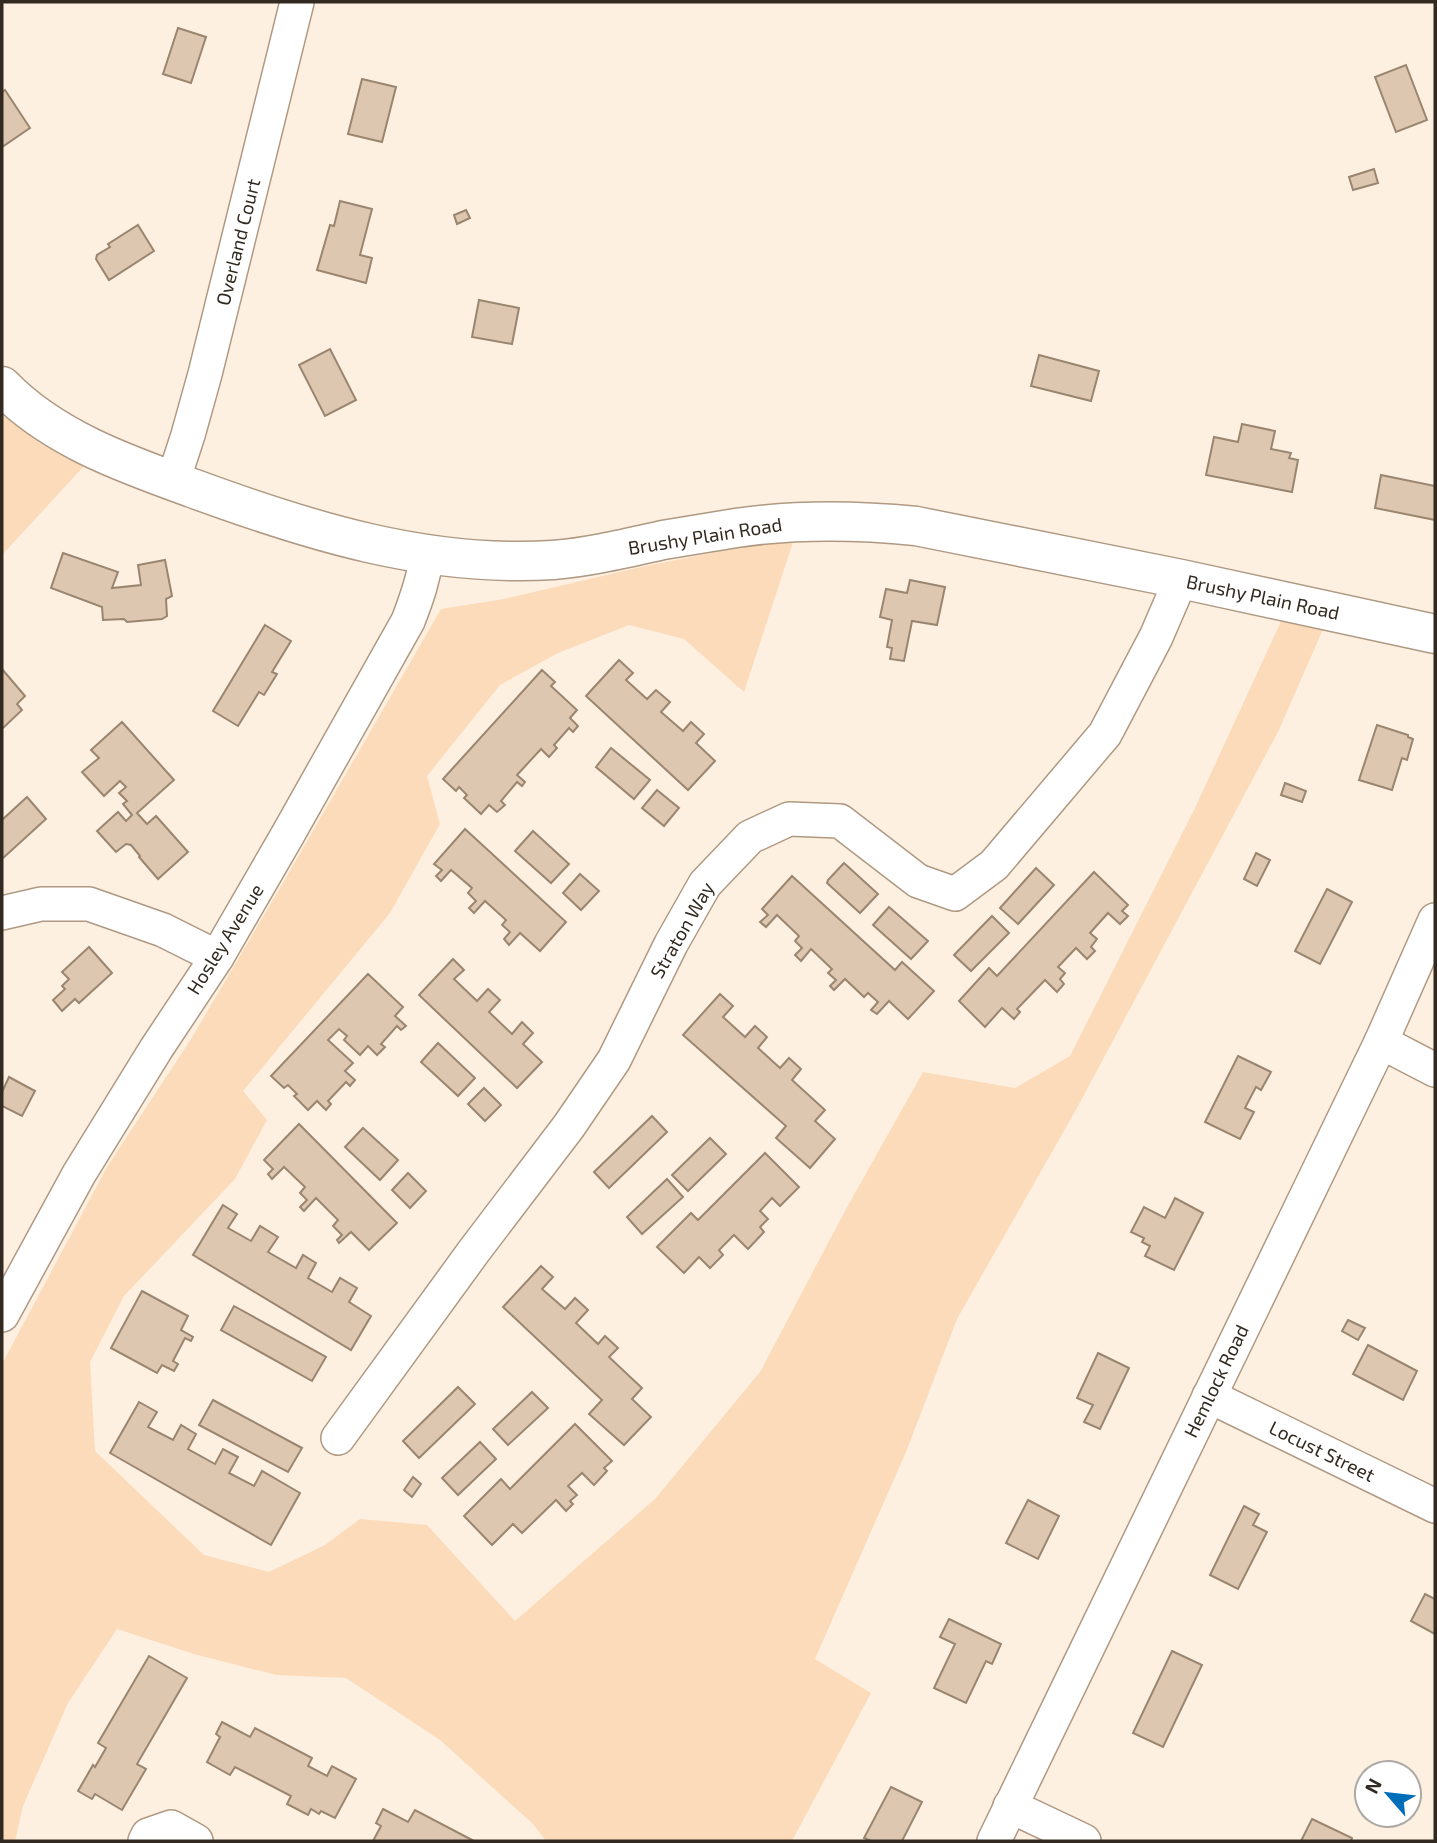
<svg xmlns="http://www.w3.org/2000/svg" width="1437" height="1843" font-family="'Exo 2',sans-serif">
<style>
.green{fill:#fbdbba}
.building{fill:#dec7b0;stroke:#9a856f;stroke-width:2}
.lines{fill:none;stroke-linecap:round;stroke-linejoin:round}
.minor-casing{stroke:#af9982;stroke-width:36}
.secondary-casing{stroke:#af9982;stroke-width:41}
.minor{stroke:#fff;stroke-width:33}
.secondary{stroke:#fff;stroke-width:38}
.labels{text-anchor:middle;stroke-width:5;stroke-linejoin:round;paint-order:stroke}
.street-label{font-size:19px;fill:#322a20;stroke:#fff}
</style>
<rect width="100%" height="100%" fill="#fef0e1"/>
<g class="green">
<polygon points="2,415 41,444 84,466 2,555"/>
<polygon points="794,539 744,692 684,639 629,625 558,653 500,685 427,776 440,824 390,913 243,1091 267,1120 235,1179 124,1296 90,1362 95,1451 204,1555 269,1572 325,1545 360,1519 427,1525 515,1621 655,1499 760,1372 846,1209 923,1072 1015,1088 1070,1056 1194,810 1282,619 1324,627 1279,730 1077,1108 957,1319 906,1452 815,1659 871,1693 792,1841 546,1841 533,1824 440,1740 346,1678 276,1675 194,1654 117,1629 68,1703 23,1806 15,1841 2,1841 2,1364 107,1167 191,1039 287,876 441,609 504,599 641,567 742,547"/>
</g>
<g class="building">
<polygon points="178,28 206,37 191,83 163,74"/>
<polygon points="1406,65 1427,120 1396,132 1375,77"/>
<polygon points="362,79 396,87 382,142 348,134"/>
<polygon points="5,90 30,128 2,147 2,92"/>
<polygon points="1374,169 1378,183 1353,190 1349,177"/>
<polygon points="340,201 372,209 360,255 372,258 366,283 317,270 330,225 334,226"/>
<polygon points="466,210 470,218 457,224 454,215"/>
<polygon points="138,225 154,251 109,280 96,259 97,255 110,247 108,244"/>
<polygon points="479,300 519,308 512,344 472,337"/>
<polygon points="330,349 356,400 325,416 299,365"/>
<polygon points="1039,355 1099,371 1091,401 1031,386"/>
<polygon points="1242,424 1275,431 1271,449 1291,453 1289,458 1298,460 1292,492 1206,475 1214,437 1238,442"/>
<polygon points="1381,475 1435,486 1435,520 1375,508"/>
<polygon points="63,553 118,572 112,588 141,585 138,565 165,560 172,596 166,599 167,616 162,619 127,622 124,619 103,620 102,607 51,588"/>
<polygon points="910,580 945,587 937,625 912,621 904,661 890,659 892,648 887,647 892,620 880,617 886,589 907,593"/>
<polygon points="265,625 291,641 272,672 277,674 264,695 259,692 238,726 213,711"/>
<polygon points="619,660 633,673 626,680 647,699 656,690 670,702 661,712 683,731 691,722 704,734 696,743 715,761 688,790 586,696"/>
<polygon points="2,669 25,696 17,704 22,710 2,729"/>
<polygon points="542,670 555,682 551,686 577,710 570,718 578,726 573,732 569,728 554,745 557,748 549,757 541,749 517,775 525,782 522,786 517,782 501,801 505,805 497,812 489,805 481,814 464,798 467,795 459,787 456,791 443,779"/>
<polygon points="122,722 174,780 137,813 147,824 156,816 188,852 158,879 139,857 140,856 131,845 126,844 116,852 97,831 118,812 126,821 132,815 123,804 127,801 119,793 126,787 120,781 104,796 82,772 99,758 91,750"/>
<polygon points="1377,725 1408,735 1408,737 1413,739 1407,760 1402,758 1392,790 1359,780"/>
<polygon points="611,748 650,780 634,799 596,767"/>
<polygon points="1285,783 1306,791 1302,802 1281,795"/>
<polygon points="657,790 679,808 664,826 642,808"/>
<polygon points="27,797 46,819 2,859 2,820"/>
<polygon points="465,829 566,922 540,951 520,933 509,945 504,939 510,932 502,925 506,920 485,901 474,913 469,908 476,901 468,893 472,888 451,870 441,881 436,876 442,870 434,864"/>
<polygon points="533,831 569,864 551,883 515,851"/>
<polygon points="1256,853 1270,860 1257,886 1244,879"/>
<polygon points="844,863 878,894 860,913 827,883 828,880"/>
<polygon points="1036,868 1054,885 1018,924 1000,908"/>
<polygon points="1094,872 1128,905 1122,911 1128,916 1120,924 1108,913 1090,933 1097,939 1091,947 1095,951 1087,959 1076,948 1058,967 1065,973 1060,979 1064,984 1057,992 1045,980 1017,1009 1020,1012 1014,1019 1002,1008 985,1027 959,1001 989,968 997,976"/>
<polygon points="580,874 599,891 581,910 563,893"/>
<polygon points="792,876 895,970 902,962 934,991 908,1019 889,1001 877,1014 871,1010 878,1002 868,993 864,997 845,979 834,990 830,986 836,980 828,973 832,969 811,949 801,961 795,955 802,948 795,941 799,936 777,915 766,927 760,922 768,915 762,909"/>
<polygon points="1327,889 1352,902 1320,964 1295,951"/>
<polygon points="889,907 928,941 911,959 873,925"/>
<polygon points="992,916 1009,933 971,971 954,955"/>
<polygon points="89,947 112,973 79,1003 75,999 62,1011 53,1000 65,989 62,986 69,979 62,972"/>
<polygon points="453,959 464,970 454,979 477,1001 488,989 500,1000 489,1012 512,1034 522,1022 533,1033 523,1044 542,1062 517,1088 419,995"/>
<polygon points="368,974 403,1007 395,1016 406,1026 401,1030 397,1026 381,1044 385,1047 377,1055 368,1046 360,1055 344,1040 347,1036 339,1029 328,1040 353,1063 345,1071 355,1080 350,1086 346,1082 328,1101 331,1104 326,1110 317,1101 308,1110 294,1096 297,1094 288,1085 284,1088 271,1076"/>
<polygon points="720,994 733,1006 723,1017 745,1037 755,1026 767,1037 758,1048 780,1068 789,1058 801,1069 792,1080 825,1110 815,1121 835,1139 810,1168 776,1138 786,1126 683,1035"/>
<polygon points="438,1043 475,1078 458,1096 421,1062"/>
<polygon points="1238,1056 1271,1072 1261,1090 1256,1087 1245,1108 1254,1112 1240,1139 1205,1122"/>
<polygon points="9,1077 35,1091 22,1116 2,1106 2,1092"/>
<polygon points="484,1088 501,1105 485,1121 468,1104"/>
<polygon points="652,1116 667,1132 609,1188 594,1172"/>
<polygon points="299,1124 397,1223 369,1250 351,1232 339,1243 337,1240 342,1235 333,1226 338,1220 316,1198 304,1211 300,1207 307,1200 300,1193 305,1187 284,1167 272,1179 268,1174 273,1169 264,1160"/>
<polygon points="363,1128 398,1160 380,1180 345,1147"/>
<polygon points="710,1138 726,1154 688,1191 672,1175"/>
<polygon points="765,1153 799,1187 780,1206 772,1198 760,1211 768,1219 760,1227 764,1232 748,1249 734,1235 719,1250 723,1255 710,1268 699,1257 684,1273 657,1247 691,1213 698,1220"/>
<polygon points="408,1173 426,1191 410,1208 392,1190"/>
<polygon points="667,1179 683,1197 642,1234 627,1217"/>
<polygon points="1175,1198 1203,1213 1174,1270 1145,1256 1150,1246 1142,1242 1144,1238 1131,1232 1144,1207 1165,1218"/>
<polygon points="223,1205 237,1214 228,1228 251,1241 260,1226 278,1237 268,1252 296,1268 303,1255 316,1263 308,1278 332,1292 340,1278 357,1288 349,1302 371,1316 351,1350 193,1255"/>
<polygon points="541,1266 553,1277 542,1289 565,1309 575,1298 588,1310 576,1323 598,1344 605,1336 618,1348 609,1357 642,1388 632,1399 651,1417 624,1445 589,1414 602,1400 503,1307"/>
<polygon points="142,1291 188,1316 181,1330 193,1337 191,1341 185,1338 173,1361 178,1364 174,1371 162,1365 157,1373 111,1348"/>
<polygon points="234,1306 326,1357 312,1381 221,1330"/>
<polygon points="1348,1320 1365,1328 1358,1340 1342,1331"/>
<polygon points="1368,1345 1417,1371 1403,1400 1353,1374"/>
<polygon points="1098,1353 1129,1368 1100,1429 1084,1422 1093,1405 1077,1398"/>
<polygon points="458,1387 475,1404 419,1458 403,1441"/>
<polygon points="532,1392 548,1408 508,1445 493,1429"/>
<polygon points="213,1400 302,1448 288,1472 199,1425"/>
<polygon points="139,1402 157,1412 148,1427 173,1440 181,1425 196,1434 188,1449 215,1464 223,1449 238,1457 229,1473 254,1486 262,1471 300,1493 271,1545 110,1453"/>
<polygon points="575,1424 612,1461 604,1468 607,1471 594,1485 582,1473 568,1486 577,1495 570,1501 573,1504 566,1511 556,1500 522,1533 513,1524 492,1545 464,1516 501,1479 510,1489"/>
<polygon points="480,1442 496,1459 458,1495 442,1478"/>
<polygon points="413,1477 421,1484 412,1497 404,1490"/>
<polygon points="1028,1500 1059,1516 1038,1559 1006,1543"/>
<polygon points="1244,1506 1259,1514 1253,1525 1267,1532 1238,1589 1210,1575"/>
<polygon points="1425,1594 1435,1599 1435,1634 1411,1621"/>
<polygon points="949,1619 1001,1644 992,1664 986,1661 966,1703 934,1688 955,1644 940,1637"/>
<polygon points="1172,1651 1202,1665 1163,1747 1133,1733"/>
<polygon points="149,1656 187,1678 137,1764 146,1769 122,1810 95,1794 92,1799 78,1791 93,1765 95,1767 106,1748 98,1743"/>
<polygon points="222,1722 250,1737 255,1728 312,1758 308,1766 327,1776 332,1766 356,1779 335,1818 321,1811 319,1814 311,1809 308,1815 287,1804 291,1796 235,1767 230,1775 207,1762 220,1737 216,1734"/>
<polygon points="891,1787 922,1802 902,1841 871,1841 864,1838"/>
<polygon points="383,1809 408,1822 415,1810 474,1841 373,1841 381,1826 376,1823"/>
<polygon points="1312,1819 1352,1838 1351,1841 1301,1841"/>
</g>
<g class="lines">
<g class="minor-casing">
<g id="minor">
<polyline points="173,481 188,435 205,374 297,2"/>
<polyline points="2,913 41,904 89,904 163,930 217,957"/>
<polyline points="1381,1042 1435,1070"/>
<path d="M2,1315l77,-141 77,-125 61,-92 70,-121 121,-215c9,-23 16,-43 19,-67"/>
<polyline points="1209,1396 1435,1506"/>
<polyline points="338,1438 474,1251 569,1126 614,1060 671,944 705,884 750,837 789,819 840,821 918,881 955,894 994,865 1105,734 1156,637 1181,579"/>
<polyline points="1010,1806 1084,1841"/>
<polyline points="145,1841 148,1835 171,1827 196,1841"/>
<polyline points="994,1841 1381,1042 1435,920"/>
</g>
</g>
<g class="secondary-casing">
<path id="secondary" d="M2,386c50,52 123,78 190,102 117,43 235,80 361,72 37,-3 74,-12 110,-20 24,-4 49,-8 73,-12 60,-9 120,-8 180,-2l265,53 254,55"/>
</g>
<use href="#minor" class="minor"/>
<use href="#secondary" class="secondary"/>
</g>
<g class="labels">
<g class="street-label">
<text transform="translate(238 242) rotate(-76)" y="7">Overland Court</text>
<text transform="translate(705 536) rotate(-9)" y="7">Brushy Plain Road</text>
<text transform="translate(1263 597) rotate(12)" y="7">Brushy Plain Road</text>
<text transform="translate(682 930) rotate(-60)" y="7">Straton Way</text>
<text transform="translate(225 939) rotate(-58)" y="7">Hosley Avenue</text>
<text transform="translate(1216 1381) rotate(-64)" y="7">Hemlock Road</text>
<text transform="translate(1322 1451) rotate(26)" y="7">Locust Street</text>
</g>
</g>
<rect width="1437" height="1843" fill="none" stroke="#322a20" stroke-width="7"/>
<g transform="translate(1388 1794) rotate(298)"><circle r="33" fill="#ffffff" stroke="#adaaa6" stroke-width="2"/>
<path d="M0-5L12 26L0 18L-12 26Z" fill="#006eb9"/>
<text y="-10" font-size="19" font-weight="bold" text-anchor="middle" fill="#322a20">N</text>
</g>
</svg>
